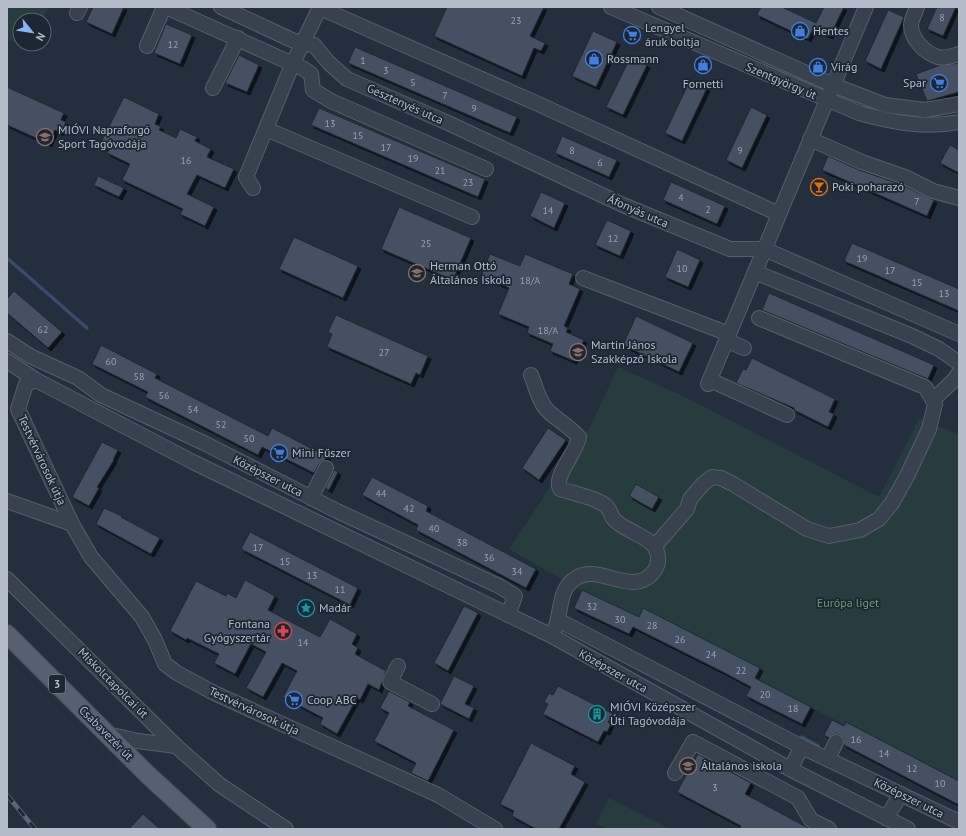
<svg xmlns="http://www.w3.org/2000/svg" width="966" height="836" font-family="'PT Sans',sans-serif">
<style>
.green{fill:#263c3f}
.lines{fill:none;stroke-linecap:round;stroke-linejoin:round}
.stream{stroke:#394c67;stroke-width:3.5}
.building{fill:#455162;stroke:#1f2835;filter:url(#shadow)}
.minor-casing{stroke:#565f6c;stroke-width:16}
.major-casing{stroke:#414a57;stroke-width:20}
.minor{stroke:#38414e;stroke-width:14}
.major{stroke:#56606e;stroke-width:18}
.rail-casing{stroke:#5a6575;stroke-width:4.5}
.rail{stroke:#1d2633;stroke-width:3;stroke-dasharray:9;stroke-linecap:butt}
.labels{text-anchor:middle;stroke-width:3.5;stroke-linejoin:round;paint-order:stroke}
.number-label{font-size:10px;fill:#98a1af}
.shield{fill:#1d2633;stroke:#878f9c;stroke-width:1}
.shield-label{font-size:11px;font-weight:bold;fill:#b4bcc9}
.poi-label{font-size:12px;fill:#b4bcc9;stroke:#1d2633;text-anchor:start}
.street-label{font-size:12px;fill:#b4bcc9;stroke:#1d2633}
.park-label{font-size:12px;fill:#6b9a76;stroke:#1d2633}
</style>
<defs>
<filter id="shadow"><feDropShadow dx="3" dy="3" stdDeviation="0" flood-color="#0009"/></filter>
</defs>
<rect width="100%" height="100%" fill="#242f3e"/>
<g class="green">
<polygon points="7,7 49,7 43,20 20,20 20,44 32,44 30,49 7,39"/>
<polygon points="618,367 687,398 879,497 919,419 959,434 959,783 578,589 509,549 590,427"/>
<polygon points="609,798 670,829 607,829 596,824"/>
</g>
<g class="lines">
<g class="stream">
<polyline points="7,258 87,328"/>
<polyline points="802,737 818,746"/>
</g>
</g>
<g class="building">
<polygon points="93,7 124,7 112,34 86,22"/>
<polygon points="447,7 544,7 530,36 545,43 541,51 534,48 522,76 434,36"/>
<polygon points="761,7 782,7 816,23 824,7 844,7 830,36 813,29 808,39 757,15"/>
<polygon points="937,7 956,7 943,36 927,29"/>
<polygon points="888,10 904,17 881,69 865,61"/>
<polygon points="166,24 192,35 180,64 154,53"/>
<polygon points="593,31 617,42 596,87 572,76"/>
<polygon points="355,47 517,117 510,133 348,63"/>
<polygon points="239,55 259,65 247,92 225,83"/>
<polygon points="631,56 647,65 623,115 606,107"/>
<polygon points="959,63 959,92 927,101 916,74 938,66"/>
<polygon points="690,80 707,88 682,141 665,133"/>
<polygon points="7,87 64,113 61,120 66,122 61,133 55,130 49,144 7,125"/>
<polygon points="124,97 159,114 155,124 161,127 159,130 176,138 180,129 197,137 195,141 211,149 207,157 234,169 225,188 197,175 187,194 214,207 205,226 180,214 183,209 122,180 130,164 107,153 109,150 104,147 105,144 101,142"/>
<polygon points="751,107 767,115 742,168 726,160"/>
<polygon points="319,108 485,179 478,197 311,125"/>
<polygon points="562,136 617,160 609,177 555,153"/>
<polygon points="950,145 959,150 959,173 940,163"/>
<polygon points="828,156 859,170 902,185 934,200 927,216 822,170"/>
<polygon points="98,176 124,188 119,197 94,185"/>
<polygon points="671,182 725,206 717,224 663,200"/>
<polygon points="541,192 565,203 554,228 530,216"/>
<polygon points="399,207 471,238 453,280 381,249"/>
<polygon points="607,220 631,231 620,256 595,245"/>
<polygon points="294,237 358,266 343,298 279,269"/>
<polygon points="852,243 959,289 959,311 844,261"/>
<polygon points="677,249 700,260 688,287 665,277"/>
<polygon points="490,254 520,266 525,254 573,274 569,284 580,289 564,326 568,328 566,332 584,340 574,361 550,351 553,344 527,333 529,327 498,314 509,288 481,276"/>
<polygon points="14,291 62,332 48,348 7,313 7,299"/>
<polygon points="769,293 934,365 928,379 762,310"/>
<polygon points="336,315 428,356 420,375 416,373 411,384 327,347 332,334 328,332"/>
<polygon points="636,316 693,343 679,372 623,345"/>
<polygon points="101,345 157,374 155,378 268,436 272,428 328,457 319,464 314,473 262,447 258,455 145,397 148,392 92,364"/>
<polygon points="752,358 835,399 829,412 834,414 828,427 794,410 794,408 736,383 743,369 746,370"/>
<polygon points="548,428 566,440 539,480 522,468"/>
<polygon points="102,442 118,450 113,460 114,460 97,487 99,488 89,506 72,497"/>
<polygon points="334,470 338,472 329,490 325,488"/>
<polygon points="372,477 428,506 426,511 536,569 526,588 416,530 418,525 362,495"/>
<polygon points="636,484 659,497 652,509 629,496"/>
<polygon points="104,508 122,516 121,517 160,538 151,554 96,524"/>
<polygon points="250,532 358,588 350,605 241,549"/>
<polygon points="245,580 275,596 268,610 320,637 330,619 357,634 352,644 358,648 355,654 386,671 379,690 368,684 360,700 357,698 337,734 320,724 323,718 283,697 297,671 282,663 263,697 246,688 266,652 251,644 235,674 214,663 219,654 187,638 186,640 170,631 196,581 226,596 227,593 236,598"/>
<polygon points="582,590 639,617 643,608 760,668 755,678 811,707 802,724 746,696 751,687 723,672 633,627 629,634 574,608"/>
<polygon points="464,606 478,613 448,671 434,663"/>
<polygon points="454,676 474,686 465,704 474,708 469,719 440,704"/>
<polygon points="558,686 613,714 608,722 611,724 607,732 604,731 598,742 543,714 548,704 544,702 549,693 553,695"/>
<polygon points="389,691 410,702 408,706 454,730 428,781 411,773 416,763 374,741 389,713 380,708"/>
<polygon points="832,720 844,726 846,722 959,781 959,805 844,745 843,738 840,735 835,734 829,738 824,735"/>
<polygon points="531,743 575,766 571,774 585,782 559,829 536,829 512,816 514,811 500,804"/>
<polygon points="698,754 751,783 745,794 810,829 739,829 741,826 677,792"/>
<polygon points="143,814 160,829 129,829"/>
</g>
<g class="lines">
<g class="minor-casing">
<g id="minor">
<polyline points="166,7 304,69 311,74 313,90 331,101 486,169"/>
<polyline points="221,7 292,40 303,44 314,45 329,63 347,79 446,122 623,205 730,249 764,249 959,334"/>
<path d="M611,7l248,106c33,9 66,16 100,9"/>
<polyline points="659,7 833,85 885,105 925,110 959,104"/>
<path d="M917,7c-1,5 -6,12 -6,18 0,14 14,28 27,32 7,2 14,-1 21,-3"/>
<polyline points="320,8 536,103 779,214"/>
<polyline points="77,13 80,7"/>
<polyline points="147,46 164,7"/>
<polyline points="213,88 238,38"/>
<polyline points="266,129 472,217"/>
<polyline points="810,139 862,162 905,177 933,191 959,198"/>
<polyline points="253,188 246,177 293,63 320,7"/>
<polyline points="755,272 912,336 939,349 959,363"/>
<polyline points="583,278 729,334"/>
<polyline points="759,318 925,387 933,400 954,380 959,373"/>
<polyline points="726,340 744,348"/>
<polyline points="7,341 30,356 78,378 101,395 204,443 337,511 499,586 515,596 508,615"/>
<polyline points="7,361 36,380 193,462 552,636 790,769 908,829"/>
<path d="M531,375c5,12 8,28 18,37 10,9 21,15 30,25 -2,15 -26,39 -19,52 12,4 36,9 45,16 5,4 5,8 8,13 5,7 15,11 22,15 9,5 19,9 22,19 2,6 1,13 -2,18 -21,30 -56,-8 -79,8 -18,11 -14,33 -21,51"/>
<polyline points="36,380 26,384 18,409 72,524 91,557 142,617 155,640 165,664 177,673 214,693 438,795 495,829"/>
<polyline points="710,380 787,415"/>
<polyline points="708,384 866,7"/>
<polyline points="311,498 326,468"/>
<polyline points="7,501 72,524"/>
<polyline points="655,546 687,509 690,499 703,484 712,477 721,478 733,484 807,529 829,536 860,530 879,519 892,503 907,476 929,429 935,404 933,400"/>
<polyline points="7,579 176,746 220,785 286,829"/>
<polyline points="558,620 802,747 959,822"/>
<polyline points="398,666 390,682 432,704"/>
<polyline points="107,734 138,741 176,746"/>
<polyline points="828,759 836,742"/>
<polyline points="790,769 802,747"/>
<polyline points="675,773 693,742 798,798 811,820 829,829"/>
<polyline points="886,818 901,794"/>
</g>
</g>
<g class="major-casing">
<polyline id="major" points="7,634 148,775 207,829"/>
</g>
<use href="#minor" class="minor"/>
<use href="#major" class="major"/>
<g class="rail-casing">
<polyline id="rail" points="7,795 35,829"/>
</g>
<use href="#rail" class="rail"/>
</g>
<defs>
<g id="shop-ring" transform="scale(0.9)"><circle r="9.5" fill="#1d2633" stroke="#3f7fe0" stroke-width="1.5"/><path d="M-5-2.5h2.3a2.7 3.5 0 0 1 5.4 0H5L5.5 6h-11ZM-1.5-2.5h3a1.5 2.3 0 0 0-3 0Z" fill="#3f7fe0"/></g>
<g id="supermarket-ring" transform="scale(0.9)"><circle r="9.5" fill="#1d2633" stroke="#3f7fe0" stroke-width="1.5"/><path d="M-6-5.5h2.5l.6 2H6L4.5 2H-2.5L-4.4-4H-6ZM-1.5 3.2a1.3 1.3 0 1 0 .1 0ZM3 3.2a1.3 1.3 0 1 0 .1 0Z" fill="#3f7fe0"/></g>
<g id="school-ring" transform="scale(0.9)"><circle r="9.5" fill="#1d2633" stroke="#8d6e63" stroke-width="1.5"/><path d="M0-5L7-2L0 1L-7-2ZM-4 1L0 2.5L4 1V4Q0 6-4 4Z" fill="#8d6e63"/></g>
<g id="bar-ring" transform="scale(0.9)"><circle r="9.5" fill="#1d2633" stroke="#e8710a" stroke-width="1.5"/><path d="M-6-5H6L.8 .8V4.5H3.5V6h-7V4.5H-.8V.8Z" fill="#e8710a"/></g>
<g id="sight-ring" transform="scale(0.9)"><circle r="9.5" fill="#1d2633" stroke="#0f9aa8" stroke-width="1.5"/><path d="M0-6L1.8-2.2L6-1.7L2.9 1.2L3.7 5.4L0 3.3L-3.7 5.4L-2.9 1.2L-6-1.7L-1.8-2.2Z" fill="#0f9aa8"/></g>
<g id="pharmacy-ring" transform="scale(0.9)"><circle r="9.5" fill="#1d2633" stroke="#e0444e" stroke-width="1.5"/><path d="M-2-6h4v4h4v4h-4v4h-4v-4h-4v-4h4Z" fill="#e0444e"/></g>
<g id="building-ring" transform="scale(0.9)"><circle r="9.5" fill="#1d2633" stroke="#0f9aa8" stroke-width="1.5"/><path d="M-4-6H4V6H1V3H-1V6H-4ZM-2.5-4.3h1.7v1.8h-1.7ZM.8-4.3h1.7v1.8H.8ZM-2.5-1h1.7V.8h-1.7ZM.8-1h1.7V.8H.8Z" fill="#0f9aa8"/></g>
</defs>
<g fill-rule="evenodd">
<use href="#shop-ring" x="800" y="31"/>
<use href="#supermarket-ring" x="632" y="35"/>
<use href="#shop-ring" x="594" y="59"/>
<use href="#shop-ring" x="703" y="65"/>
<use href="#shop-ring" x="818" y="67"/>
<use href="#supermarket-ring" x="939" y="83"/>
<use href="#school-ring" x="45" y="137"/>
<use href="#bar-ring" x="819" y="187"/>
<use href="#school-ring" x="417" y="273"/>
<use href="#school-ring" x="578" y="352"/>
<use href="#supermarket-ring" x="279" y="453"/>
<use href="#sight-ring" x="306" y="608"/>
<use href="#pharmacy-ring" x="283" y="631"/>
<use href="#supermarket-ring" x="294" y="700"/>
<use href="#building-ring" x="597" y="714"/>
<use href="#school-ring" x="688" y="766"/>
</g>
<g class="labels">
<g class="number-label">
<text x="942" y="21">8</text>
<text x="516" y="24">23</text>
<text x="173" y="48">12</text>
<text x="363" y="64">1</text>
<text x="386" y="74">3</text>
<text x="413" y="86">5</text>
<text x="445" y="99">7</text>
<text x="474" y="112">9</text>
<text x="330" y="127">13</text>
<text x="358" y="139">15</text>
<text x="386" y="151">17</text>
<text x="572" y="154">8</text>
<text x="740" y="154">9</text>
<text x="413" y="162">19</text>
<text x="186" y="164">16</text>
<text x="600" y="166">6</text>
<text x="440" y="174">21</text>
<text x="468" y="186">23</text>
<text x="681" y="201">4</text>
<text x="917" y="205">7</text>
<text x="708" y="213">2</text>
<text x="548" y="214">14</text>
<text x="613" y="242">12</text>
<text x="426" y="247">25</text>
<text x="862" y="262">19</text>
<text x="682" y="272">10</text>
<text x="890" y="274">17</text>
<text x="530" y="284">18/A</text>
<text x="917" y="286">15</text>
<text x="944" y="297">13</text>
<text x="43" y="333">62</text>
<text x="548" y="334">18/A</text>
<text x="384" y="356">27</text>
<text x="111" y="365">60</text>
<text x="139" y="380">58</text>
<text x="164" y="399">56</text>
<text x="193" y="413">54</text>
<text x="221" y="428">52</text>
<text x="249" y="442">50</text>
<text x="381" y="497">44</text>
<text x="409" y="512">42</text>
<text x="434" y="532">40</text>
<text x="462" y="546">38</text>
<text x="258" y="551">17</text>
<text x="489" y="561">36</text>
<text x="285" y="565">15</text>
<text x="517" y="575">34</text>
<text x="312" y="579">13</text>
<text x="340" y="593">11</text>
<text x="592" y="610">32</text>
<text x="620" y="623">30</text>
<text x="652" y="629">28</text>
<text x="680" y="643">26</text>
<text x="303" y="646">14</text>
<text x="711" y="658">24</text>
<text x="741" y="674">22</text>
<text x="765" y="698">20</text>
<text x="793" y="712">18</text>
<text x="856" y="743">16</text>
<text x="884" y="757">14</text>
<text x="912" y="772">12</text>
<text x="940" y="787">10</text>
<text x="715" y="791">3</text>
</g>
<rect class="shield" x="49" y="675" width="16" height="18" rx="3"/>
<g class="shield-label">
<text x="57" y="688">3</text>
</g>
<g class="poi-label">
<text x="645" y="32">Lengyel<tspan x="645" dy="14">áruk boltja</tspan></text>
<text x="813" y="35">Hentes</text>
<text x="607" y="63">Rossmann</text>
<text x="831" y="71">Virág</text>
<text x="926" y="87" text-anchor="end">Spar</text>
<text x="703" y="88" text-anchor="middle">Fornetti</text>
<text x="58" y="134">MIÓVI Napraforgó<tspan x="58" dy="14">Sport Tagóvodája</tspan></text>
<text x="832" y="191">Poki poharazó</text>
<text x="430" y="270">Herman Ottó<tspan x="430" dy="14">Általános Iskola</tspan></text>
<text x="591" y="349">Martin János<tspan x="591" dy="14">Szakképző Iskola</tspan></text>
<text x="292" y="457">Mini Fűszer</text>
<text x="319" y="612">Madár</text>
<text x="270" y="628" text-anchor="end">Fontana<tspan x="270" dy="14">Gyógyszertár</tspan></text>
<text x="307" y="704">Coop ABC</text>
<text x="610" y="711">MIÓVI Középszer<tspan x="610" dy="14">Úti Tagóvodája</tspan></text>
<text x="701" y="770">Általános iskola</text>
</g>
<g class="street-label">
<text transform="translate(781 81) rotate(23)" y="4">Szentgyörgy út</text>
<text transform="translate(405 104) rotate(24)" y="4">Gesztenyés utca</text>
<text transform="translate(638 211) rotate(24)" y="4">Áfonyás utca</text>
<text transform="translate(42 460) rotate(65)" y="4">Testvérvárosok útja</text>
<text transform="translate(268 476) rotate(27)" y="4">Középszer utca</text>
<text transform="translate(613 671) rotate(29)" y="4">Középszer utca</text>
<text transform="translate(113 683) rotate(45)" y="4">Miskolctapolcai út</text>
<text transform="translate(254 711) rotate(25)" y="4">Testvérvárosok útja</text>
<text transform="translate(106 733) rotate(45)" y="4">Csabavezér út</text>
<text transform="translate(909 798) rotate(26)" y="4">Középszer utca</text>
</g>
<g class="park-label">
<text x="848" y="607">Európa liget</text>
</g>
</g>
<rect width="966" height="836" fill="none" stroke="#b4bcc9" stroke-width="16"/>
<g transform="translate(32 32) rotate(120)"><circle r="19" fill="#1d2633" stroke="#59626f"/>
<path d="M0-3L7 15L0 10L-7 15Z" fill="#8ab4f8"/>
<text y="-6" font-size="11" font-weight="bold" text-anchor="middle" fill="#b4bcc9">N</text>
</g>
</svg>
